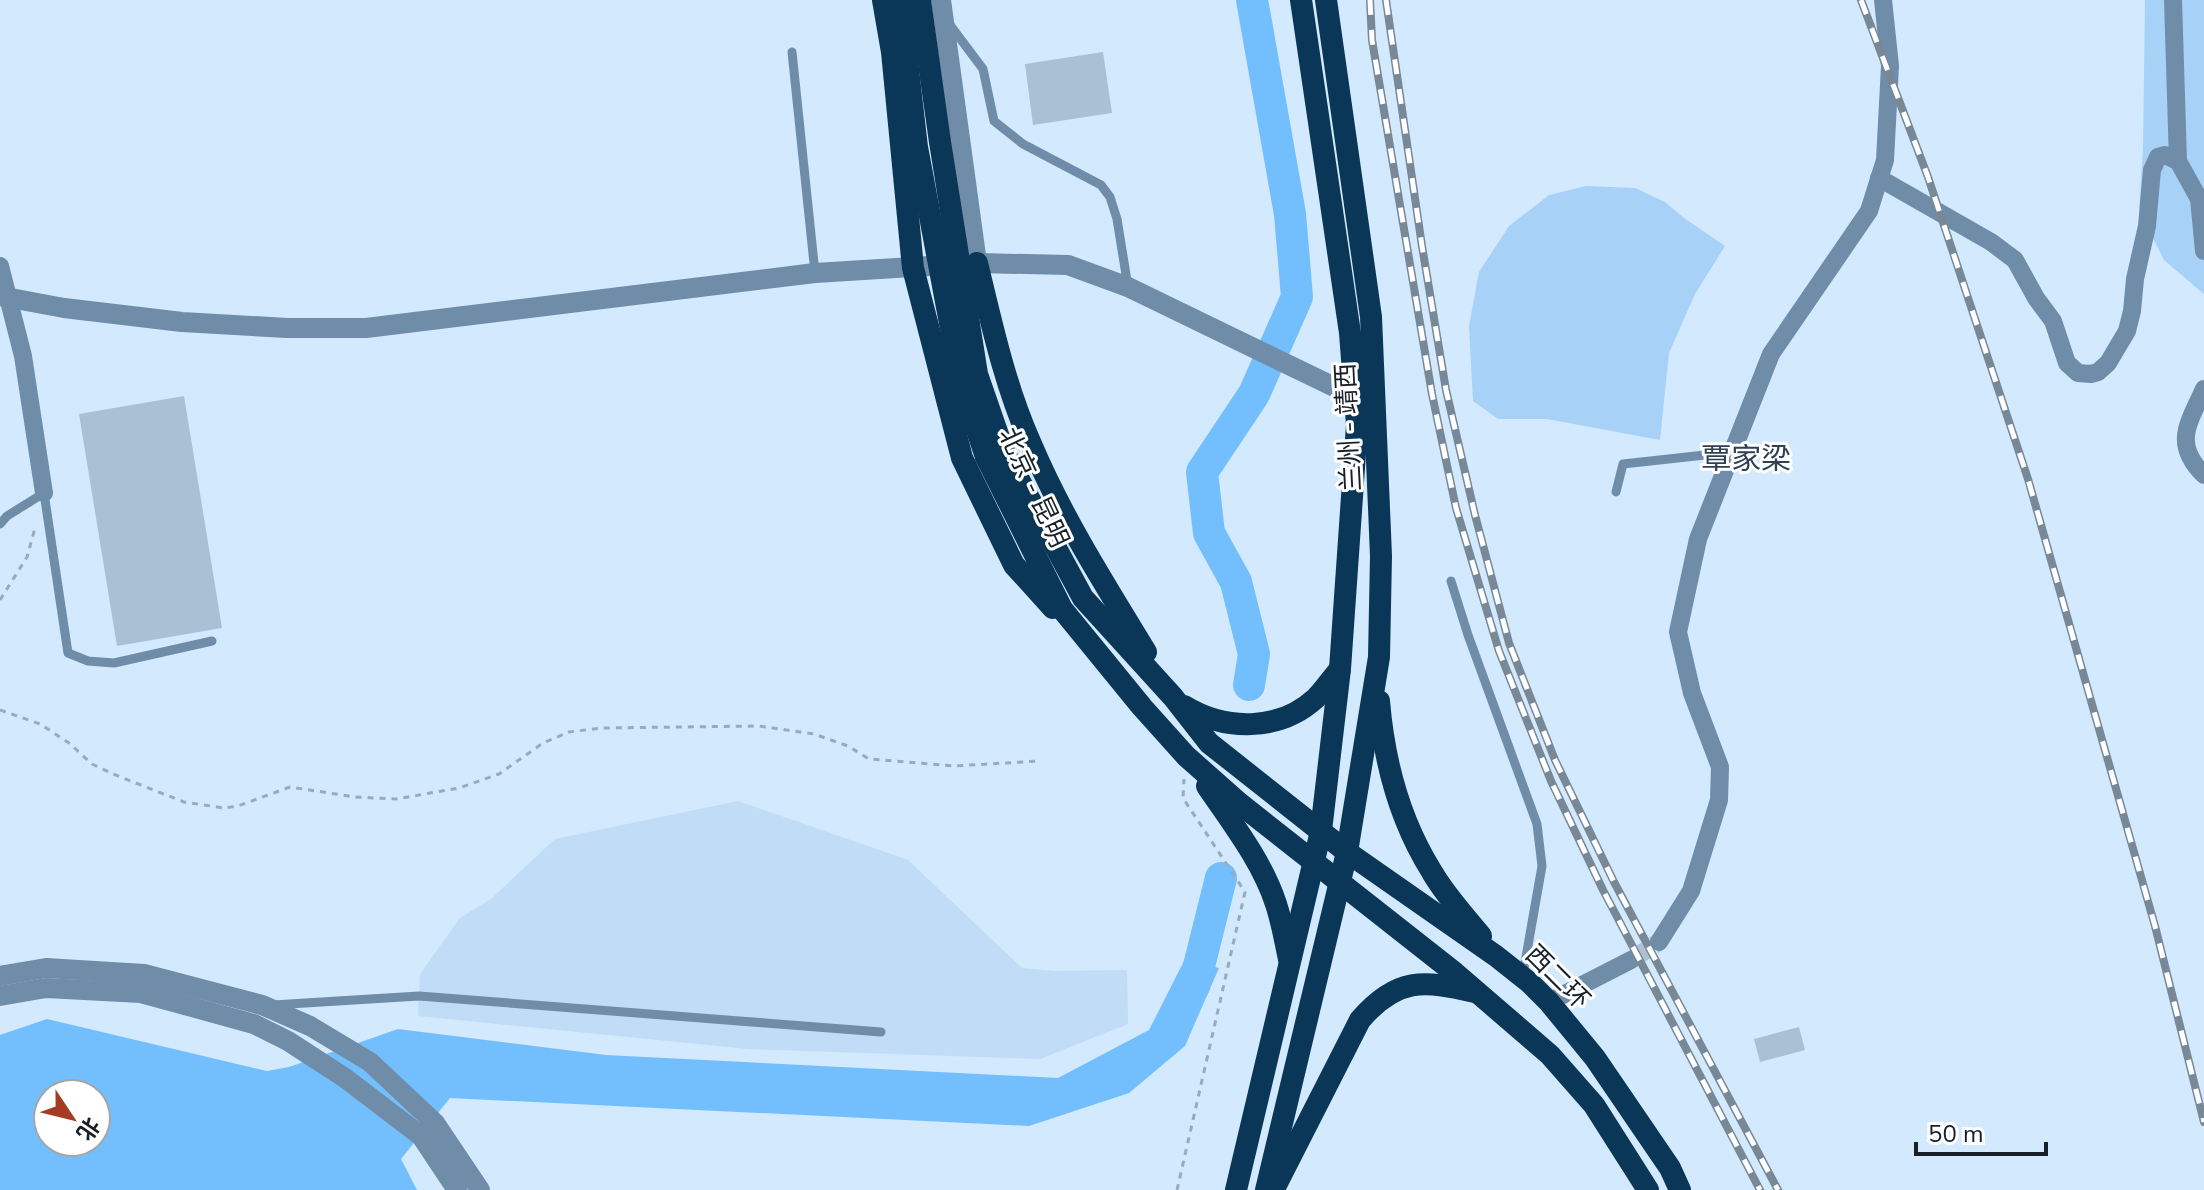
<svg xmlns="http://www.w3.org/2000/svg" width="2204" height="1190" font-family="'Nunito Sans','Noto Sans SC',sans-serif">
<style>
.built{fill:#c0dcf6}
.green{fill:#a7d1f6}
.water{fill:#73bffe;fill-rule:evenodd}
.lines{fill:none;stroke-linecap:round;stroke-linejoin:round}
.river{stroke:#73bffe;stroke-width:32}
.building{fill:#aac0d5}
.minor-tunnel{stroke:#adc1d3;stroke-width:18;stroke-dasharray:18 9;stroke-linecap:butt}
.path{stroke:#98abbb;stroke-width:3;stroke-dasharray:6 6;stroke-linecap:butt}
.service{stroke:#6f8da8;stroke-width:9}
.minor{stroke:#6f8da8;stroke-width:18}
.tertiary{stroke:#6f8da8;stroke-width:20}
.trunk{stroke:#0a3758;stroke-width:22}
.rail-casing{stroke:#788897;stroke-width:8}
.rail{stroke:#fff;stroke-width:5;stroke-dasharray:15;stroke-linecap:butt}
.trunk-bridge{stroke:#0a3758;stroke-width:22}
.labels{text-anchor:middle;stroke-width:6;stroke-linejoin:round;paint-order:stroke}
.street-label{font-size:26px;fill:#182128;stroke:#fff}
.quarter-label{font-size:30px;fill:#2f4253;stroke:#fff}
</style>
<rect width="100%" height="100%" fill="#d2e9fe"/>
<polygon class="built" points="738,801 908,860 1022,968 1054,971 1127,970 1128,1024 1040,1059 748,1049 418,1016 420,974 460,918 491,899 555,839"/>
<g class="green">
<polygon points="2145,0 2204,0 2204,294 2164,260 2139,210 2143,150"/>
<polygon points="1586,186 1635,188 1665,202 1684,218 1725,246 1695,294 1669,353 1660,440 1547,419 1498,419 1473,401 1469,326 1479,272 1509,226 1549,195"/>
</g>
<path class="water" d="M1185,959l34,9 -34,78 -56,47 -100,33 -579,-28 -49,61 16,31h-417v-155l47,-16 220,52 22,-4 109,-38 208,26 452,23 91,-48zM48,1094h48v48h-48z"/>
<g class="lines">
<g class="river">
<polyline points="1249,685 1254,654 1236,582 1209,533 1202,472 1254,394 1297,297 1290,214 1252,0"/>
<polyline points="1185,1001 1194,986 1221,878"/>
</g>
</g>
<g class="building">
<polygon points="1103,52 1112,113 1033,125 1025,64"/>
<polygon points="184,396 222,628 117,646 79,414"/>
<polygon points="1799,1027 1805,1050 1760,1062 1754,1039"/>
</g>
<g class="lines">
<polyline class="minor-tunnel" points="1631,960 1659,942"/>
<g class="path">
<polyline points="0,600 27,557 35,528"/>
<polyline points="0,710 40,724 69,743 92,764 113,774 184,802 224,808 238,806 290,787 355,797 396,799 459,788 499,774 543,743 569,732 601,728 759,726 814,734 848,746 869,759 954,766 1039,761"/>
<polyline points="1177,1190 1245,892 1183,798 1184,779"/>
</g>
<g class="service">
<polyline points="950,25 983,69 994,121 1023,144 1101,185 1110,197 1117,219 1128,287"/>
<polyline points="792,52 815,273"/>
<polyline points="1616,492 1623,464 1705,455 1730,458"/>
<polyline points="0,524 7,516 44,493 68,653 88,661 114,663 212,641"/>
<polyline points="1451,581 1468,635 1537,824 1542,866 1523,974"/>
<polyline points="273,1005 419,996 881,1032"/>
</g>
<g class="minor">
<polyline points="2173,0 2178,161"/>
<polyline points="1879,178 1991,242 2015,260 2036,298 2053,321 2067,363 2078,373 2091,374 2098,372 2108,363 2127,331 2132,311 2135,279 2147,226 2152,170 2158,157 2165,155 2178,161 2199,199 2204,251"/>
<polyline points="0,266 23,356 44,493"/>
<path d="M2204,389c-15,34 -32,54 0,86"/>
<polyline points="1659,942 1691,891 1719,800 1720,767 1692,693 1678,632 1698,539 1771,354 1869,211 1885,160 1890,66 1883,0"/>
<polyline points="1549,1002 1631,960"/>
</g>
<g class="tertiary">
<polyline points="941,0 977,263"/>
<polyline points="0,296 64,308 182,322 287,328 366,328 815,273 977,263 1068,265 1128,287 1355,397"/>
<polyline points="0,976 46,968 144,974 262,1005 310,1026 370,1062 435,1123 480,1190"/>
<polyline points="0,996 46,988 141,993 254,1024 288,1041 345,1078 421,1136 457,1190"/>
</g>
<g class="trunk">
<polyline points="883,0 892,52 913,268 962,458 1014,565 1053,608"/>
<path d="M977,263c15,62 28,123 54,181 31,73 74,141 115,208"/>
<polyline points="1004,452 1083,598 1173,697 1209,743 1347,852 1496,956 1530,983 1549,1002 1595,1058 1670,1168 1680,1190"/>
<polyline points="986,457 1062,609 1142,707 1186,756 1239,803 1455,973 1550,1055 1594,1105 1648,1190"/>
<path d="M1379,701c5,60 21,120 53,171 13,23 32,43 49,64"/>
<path d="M1184,706c41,25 95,26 132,-8 9,-9 16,-20 24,-29"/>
<path d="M1207,786c25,37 55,75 69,118 6,18 9,37 13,55"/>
<path d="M1276,1185l84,-165c37,-43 63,-40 115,-28"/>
<polyline points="1236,1190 1321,831 1340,669 1357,425 1350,333 1301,0"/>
<polyline points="1266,1190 1347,852 1379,657 1381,556 1371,317 1326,0"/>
</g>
<g class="rail-casing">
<g id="rail">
<polyline points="1370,0 1372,40 1432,394 1456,508 1499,651 1551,781 1603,890 1760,1190"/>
<polyline points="1386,0 1422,246 1446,390 1475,515 1509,643 1555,760 1614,882 1778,1190"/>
<polyline points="1861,0 1928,177 2028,479 2155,926 2204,1122"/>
</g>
</g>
<use href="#rail" class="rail"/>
<g class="trunk-bridge">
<polyline points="900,0 917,147 961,382 986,457"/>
<polyline points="920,0 940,142 977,374 1004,452"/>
</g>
</g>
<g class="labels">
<g class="street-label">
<text transform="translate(1348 427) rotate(-93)" y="9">兰州 - 靖西</text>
<text transform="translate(1034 487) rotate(65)" y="9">北京 - 昆明</text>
<text transform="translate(1558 977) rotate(45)" y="9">西二环</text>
</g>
<g class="quarter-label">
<text x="1746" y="469">覃家梁</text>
</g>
</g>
<g transform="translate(72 1118) rotate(125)"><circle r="38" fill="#ffffff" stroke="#a3a6a9" stroke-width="2"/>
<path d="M0-6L14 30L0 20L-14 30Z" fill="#a43c21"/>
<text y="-12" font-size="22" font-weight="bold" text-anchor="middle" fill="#182128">北</text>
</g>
<path d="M1916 1142v12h130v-12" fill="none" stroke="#182128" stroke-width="4"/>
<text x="1928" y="1142" font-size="24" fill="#182128" stroke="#ffffff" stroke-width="6" paint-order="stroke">50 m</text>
</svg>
